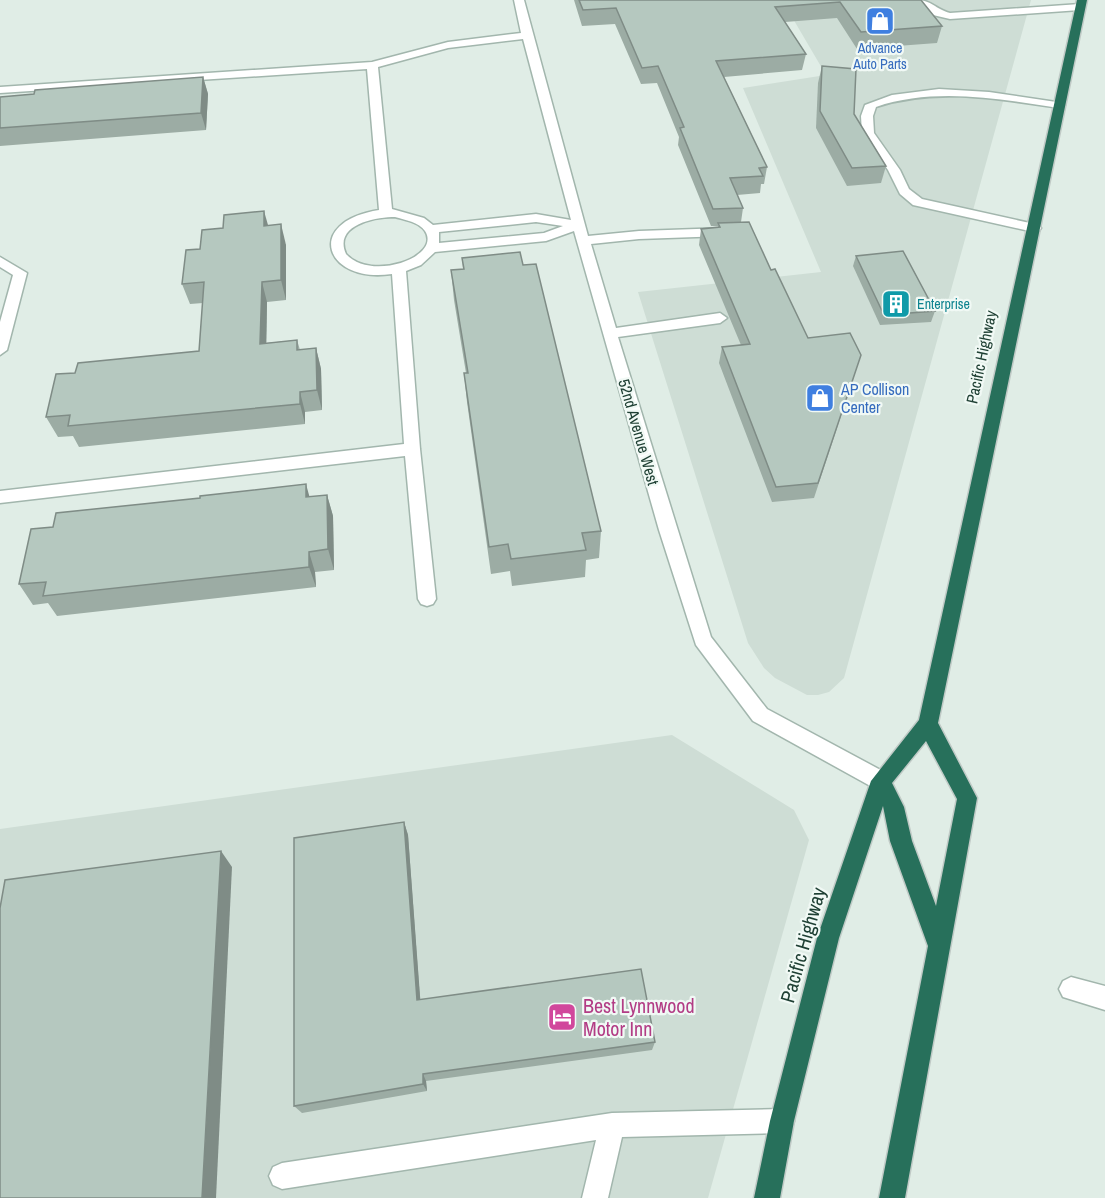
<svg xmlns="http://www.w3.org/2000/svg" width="1105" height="1198" font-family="'Archivo Narrow',sans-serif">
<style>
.built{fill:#ceddd5}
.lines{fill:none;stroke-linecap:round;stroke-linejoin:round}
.minor-casing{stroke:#a2b6ad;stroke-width:3}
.highway-casing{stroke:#c0cac6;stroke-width:3}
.minor{fill:#fff;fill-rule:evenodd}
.highway{fill:#27705b;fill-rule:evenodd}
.wall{fill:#9caca4}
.shaded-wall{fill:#7f8c86}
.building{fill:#b5c8bf;stroke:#7f8c86;stroke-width:1.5}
.labels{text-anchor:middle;stroke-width:4.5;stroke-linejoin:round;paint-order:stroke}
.far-shop-label{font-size:14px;fill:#366cbe;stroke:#f1f9f5}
.far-culture-label{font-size:14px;fill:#0d838f;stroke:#f1f9f5;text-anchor:start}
.street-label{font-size:16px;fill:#1f4034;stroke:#f1f9f5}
.shop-label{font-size:16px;fill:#366cbe;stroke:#f1f9f5;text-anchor:start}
.near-street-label{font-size:20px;fill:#1f4034;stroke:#f1f9f5}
.near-hotel-label{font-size:20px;fill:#b23c85;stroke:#f1f9f5;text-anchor:start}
</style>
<rect width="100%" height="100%" fill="#e0ede6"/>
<g class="built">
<polygon points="782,0 1031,0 844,678 829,692 818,695 807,695 775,678 764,668 748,643 638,292 821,272 743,88 826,75"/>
<polygon points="672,735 794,810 809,840 708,1198 0,1198 0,829"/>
</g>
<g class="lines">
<g class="minor-casing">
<g id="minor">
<path d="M514,0h10l64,236 51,-5 86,-3 7,4 -7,4 -86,3 -48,5 25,84 104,-15 7,5 -7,5 -102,14 93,300 56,72 121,65 3,7 -3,7 -7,2 -7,-2 -121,-67 -57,-76 -37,-115 -85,-299 -28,10 -111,11 -14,13 -15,6 14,178 16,150 -3,5 -6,2 -6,-2 -3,-5 -13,-143 -405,47v-12l404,-47 -12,-170c-67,10 -89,-52 -13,-64l-12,-141 -367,24v-6l372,-25 76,-20 73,-9zM523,39l48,181 -35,-6 -103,11 -9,-7 -32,-9 -14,-142 70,-19zM395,217c10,3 24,5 30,14 17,26 -54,51 -79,23 -13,-29 29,-37 49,-37zM536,222l27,4 -19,7 -105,10v-11z"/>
<path d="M916,0c16,0 19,9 34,13l130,-9 5,3 -5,3 -130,9 -17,-4z"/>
<path d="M939,89l50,3 74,11 2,2 -6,3c-60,-9 -124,-21 -183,-1l-3,9 1,17 26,37 9,19 13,10 117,26 2,3 -2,3 -5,1 -121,-27 -13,-11 -12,-24 -26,-37 -1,-17 4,-11 27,-10z"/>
<polygon points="0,257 27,273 7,350 0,355 0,322 13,275 0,267"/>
<polygon points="1071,977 1105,986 1105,1010 1063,997 1059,989 1063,981"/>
<polygon points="782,1109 791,1112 794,1121 791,1130 782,1133 622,1137 608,1198 582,1198 596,1140 282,1189 273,1185 269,1176 273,1167 282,1163 612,1113"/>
</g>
</g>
<g class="highway-casing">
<path id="highway" d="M1077,0h10l-149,723 39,75 -72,400h-26l49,-252 -38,-105 -7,-35 -44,132 -45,183 -14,77h-26l16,-77 47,-183 54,-157 48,-61zM926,741l31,58 -21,107 -24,-65 -8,-34 -12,-24z"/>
</g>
<use href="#minor" class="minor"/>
<use href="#highway" class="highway"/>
</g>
<g class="wall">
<polygon points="574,0 921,0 942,26 937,43 857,49 837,18 785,22 806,54 802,70 724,77 767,167 764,184 761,184 760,193 737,195 743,208 741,222 771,270 808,338 861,355 814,498 772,502 719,363 722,347 741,345 699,245 701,229 718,228 718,226 711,226 678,145 679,137 657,83 641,84 615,24 582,26"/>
<polygon points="822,66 854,114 886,166 881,183 847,186 816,128 818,83"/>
<polygon points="203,77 208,94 206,130 0,146 0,97 34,94"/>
<polygon points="268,225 286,245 286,300 267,302 266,343 297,340 300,350 316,348 321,369 322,410 305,412 305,424 79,447 73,436 58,437 46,417 75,373 199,351 203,303 190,304 182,284 200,249"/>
<polygon points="856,256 935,311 931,322 880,325 853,266"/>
<polygon points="462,258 523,265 601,531 599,558 586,560 585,577 512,586 510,571 491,574 467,402 464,373 466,373 454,300 451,270 463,269"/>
<polygon points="327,495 333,516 334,570 315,572 316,587 57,616 48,603 33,605 19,584 309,497"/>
<polygon points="404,822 408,835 420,999 655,1042 652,1050 426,1081 427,1091 302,1113 294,1106"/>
</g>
<g class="shaded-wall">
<polygon points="203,77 208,94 206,130 201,113"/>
<polygon points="264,211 270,232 264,226"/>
<polygon points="281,224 286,245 286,300 281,280"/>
<polygon points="262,282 267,302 266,364 260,344"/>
<polygon points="316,348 321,369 322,410 317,390"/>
<polygon points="300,392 305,412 305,424 300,404"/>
<polygon points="306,484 312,506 306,497"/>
<polygon points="327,495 333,516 334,570 328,549"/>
<polygon points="309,552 315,572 316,587 309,567"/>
<polygon points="404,822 408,835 421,1009 417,1000"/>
<polygon points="221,851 232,867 216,1198 202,1198"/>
<polygon points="423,1074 426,1081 427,1091 423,1084"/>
</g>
<g class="building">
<polygon points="579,0 921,0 942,26 861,32 840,2 775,7 806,54 716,61 767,167 759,168 763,176 730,178 743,208 713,209 680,128 684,127 658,66 642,68 616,8 583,10"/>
<polygon points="822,66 856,69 854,114 886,166 852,168 820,111"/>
<polygon points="203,77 201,113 0,128 0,97 34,94 35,90"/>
<polygon points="264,211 264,226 281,224 281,280 262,282 260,344 297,340 297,350 316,348 317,390 300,392 300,404 68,426 70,415 46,417 56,374 75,373 78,363 199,351 204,282 182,284 186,250 200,249 202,230 223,228 224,215"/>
<polygon points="749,222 771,270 775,269 808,338 850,333 861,355 818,483 776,487 722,347 750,344 701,229 720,227 718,223"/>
<polygon points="903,251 935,311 884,315 856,256"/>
<polygon points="520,252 523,265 536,264 601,531 582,533 586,550 511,559 508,544 489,547 464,373 468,373 451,270 464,269 462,258"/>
<polygon points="306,484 306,497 327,495 328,549 309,552 309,567 43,596 46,582 19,584 31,529 53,527 56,513 200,498 200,496"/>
<polygon points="404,822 417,1000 641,969 655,1042 423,1074 423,1084 294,1106 294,838"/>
<polygon points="221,851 202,1198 0,1198 0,908 5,880"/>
</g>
<defs>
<g id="shop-square" transform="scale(1.5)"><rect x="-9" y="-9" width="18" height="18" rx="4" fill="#3f7fe0" stroke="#f1f9f5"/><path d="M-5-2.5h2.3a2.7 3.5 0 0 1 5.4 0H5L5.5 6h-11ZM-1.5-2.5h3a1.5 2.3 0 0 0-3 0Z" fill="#fff"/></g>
<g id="building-square" transform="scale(1.5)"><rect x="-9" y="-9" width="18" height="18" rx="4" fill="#0f9aa8" stroke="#f1f9f5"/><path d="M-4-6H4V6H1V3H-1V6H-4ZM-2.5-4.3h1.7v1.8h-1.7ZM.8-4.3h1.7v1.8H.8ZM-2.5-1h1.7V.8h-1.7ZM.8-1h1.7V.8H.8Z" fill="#fff"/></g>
<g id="hotel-square" transform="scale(1.5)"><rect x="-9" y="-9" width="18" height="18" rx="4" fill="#d1479c" stroke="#f1f9f5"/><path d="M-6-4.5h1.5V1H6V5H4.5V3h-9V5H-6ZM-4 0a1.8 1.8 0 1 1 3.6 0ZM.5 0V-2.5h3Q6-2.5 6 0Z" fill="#fff"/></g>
</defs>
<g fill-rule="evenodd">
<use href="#shop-square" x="880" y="21"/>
<use href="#building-square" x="896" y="304"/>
<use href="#shop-square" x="820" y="398"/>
<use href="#hotel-square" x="562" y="1017"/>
</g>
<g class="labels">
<g class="far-shop-label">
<text x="880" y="53">Advance<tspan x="880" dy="16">Auto Parts</tspan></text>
</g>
<g class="far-culture-label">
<text x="917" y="309">Enterprise</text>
</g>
<g class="street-label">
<text transform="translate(981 357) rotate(-78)" y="6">Pacific Highway</text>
<text transform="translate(639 432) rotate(74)" y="6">52nd Avenue West</text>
</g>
<g class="shop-label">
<text x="841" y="395">AP Collison<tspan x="841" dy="18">Center</tspan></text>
</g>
<g class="near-street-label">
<text transform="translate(803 945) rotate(-74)" y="7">Pacific Highway</text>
</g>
<g class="near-hotel-label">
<text x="583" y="1013">Best Lynnwood<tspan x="583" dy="23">Motor Inn</tspan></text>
</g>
</g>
</svg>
